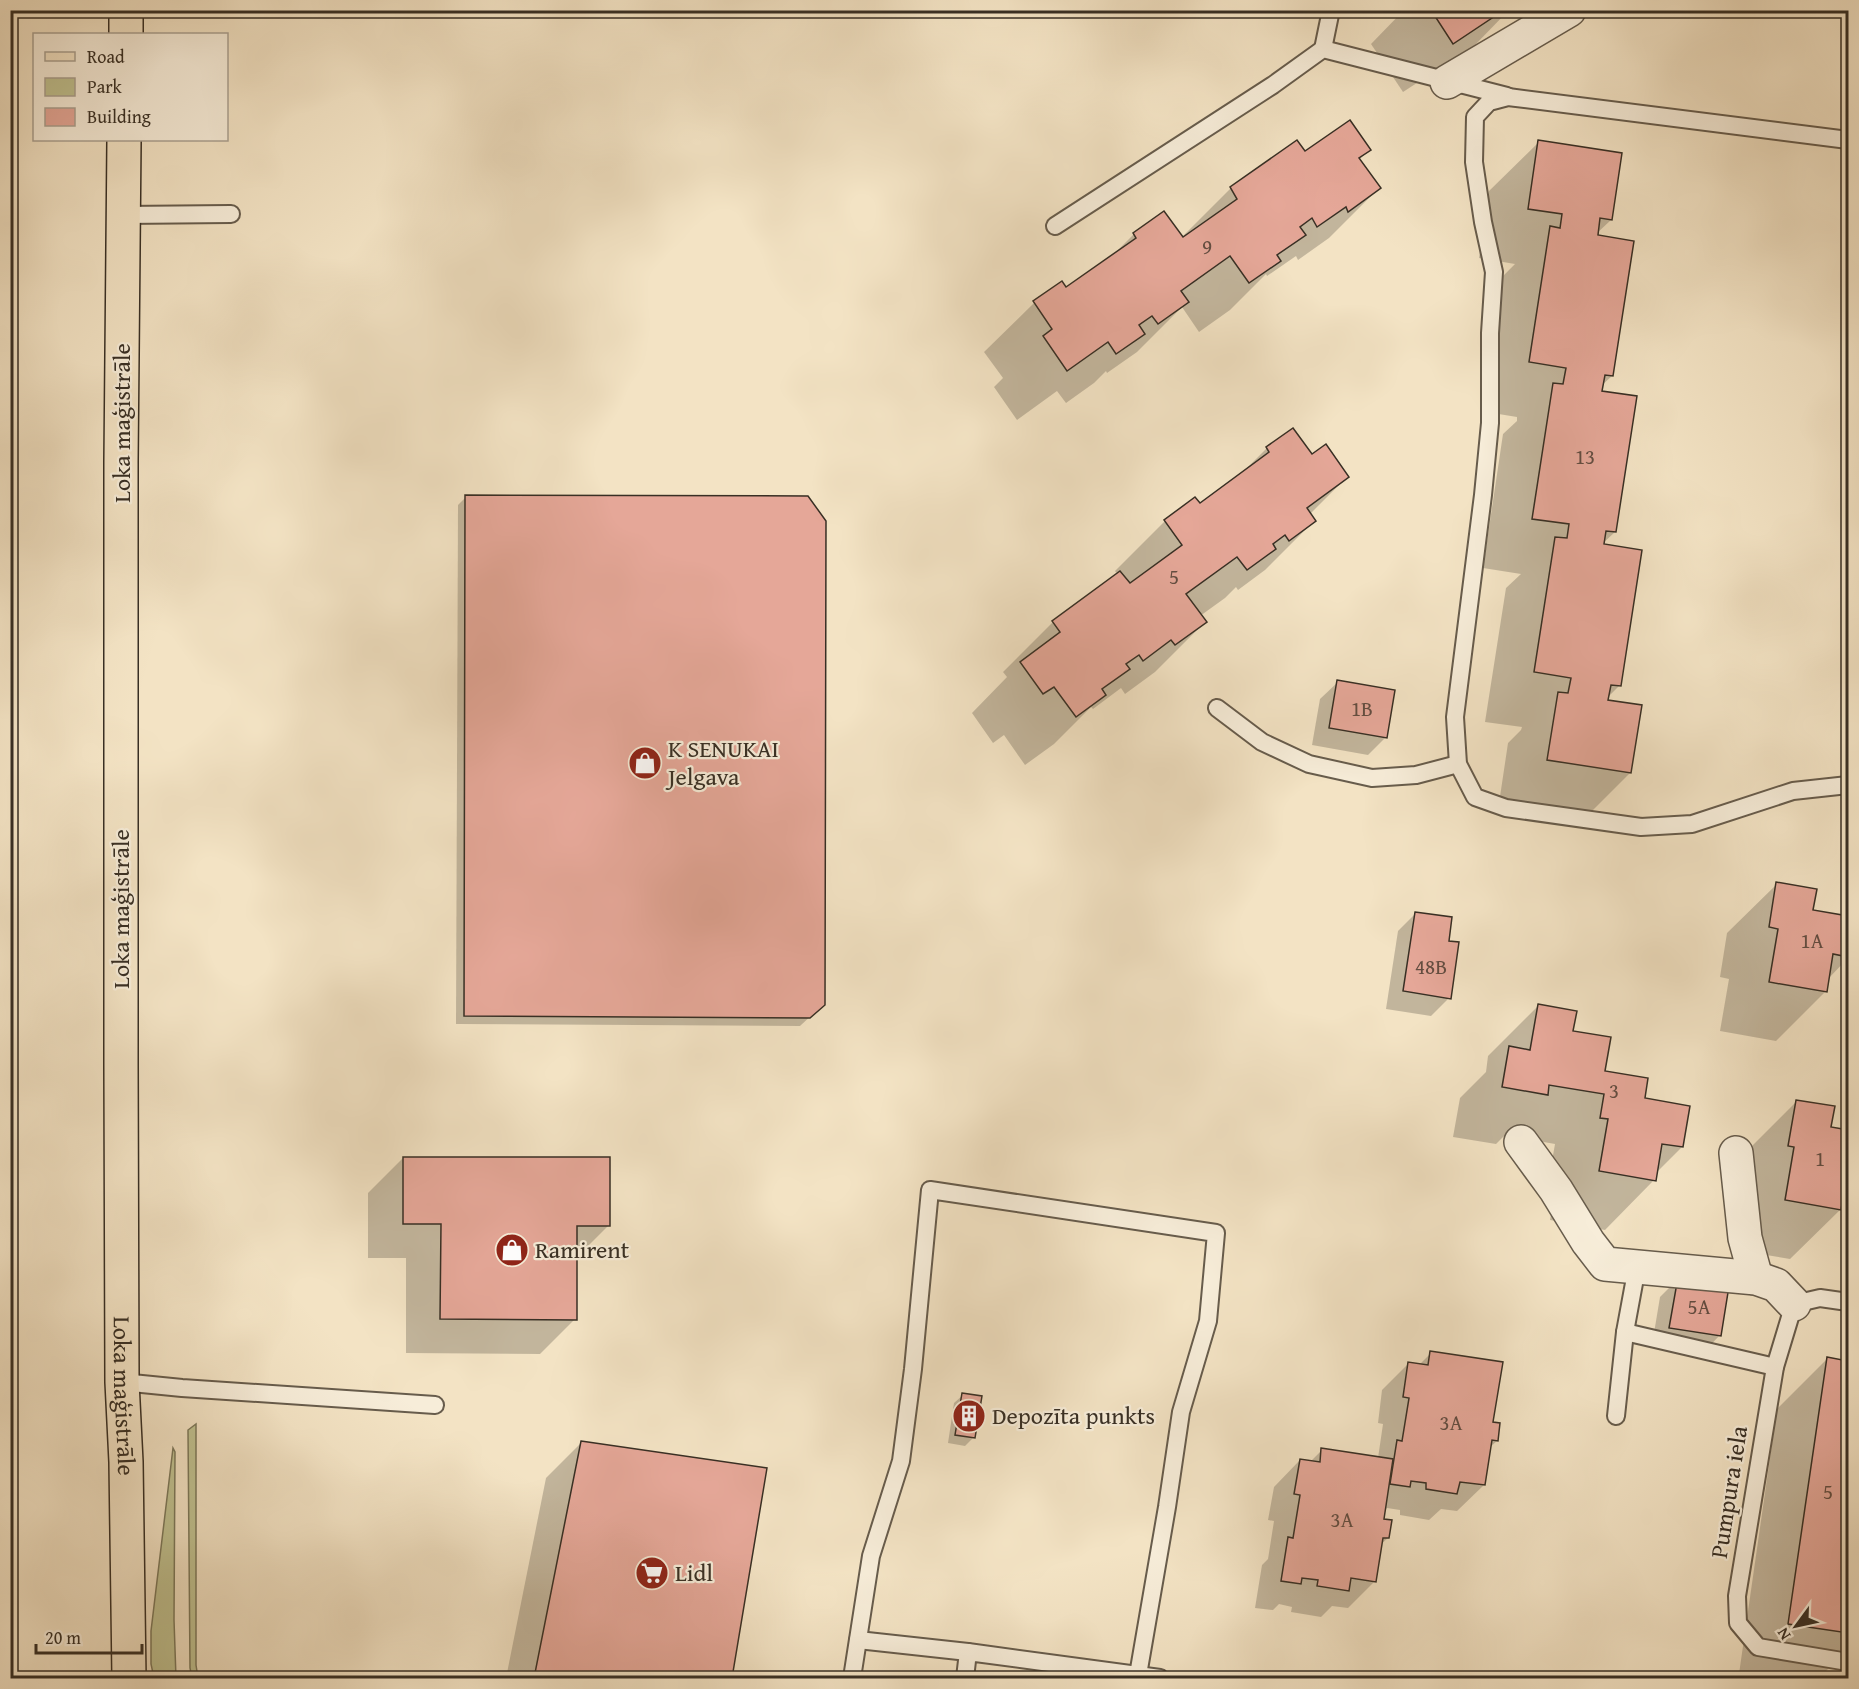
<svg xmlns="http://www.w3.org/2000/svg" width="1859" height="1689" font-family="'Gentium Book Plus',serif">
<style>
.green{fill:#c0c291;stroke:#7c785a;stroke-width:1.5}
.shadow{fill:#0003}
.building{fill:#e5a798;stroke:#382f24;stroke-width:1.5}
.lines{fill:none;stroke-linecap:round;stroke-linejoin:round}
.service-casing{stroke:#675c4c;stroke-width:20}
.minor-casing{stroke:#675c4c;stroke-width:36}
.primary-casing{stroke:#382f24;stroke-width:36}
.service{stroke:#f7edd9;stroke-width:16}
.minor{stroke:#f7edd9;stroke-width:33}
.primary{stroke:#f3e3c4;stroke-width:33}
.labels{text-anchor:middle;stroke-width:4.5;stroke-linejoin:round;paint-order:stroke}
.number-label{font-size:21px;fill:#634d41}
.street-label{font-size:24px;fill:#382f24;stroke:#f7edd9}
.poi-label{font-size:24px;fill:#382f24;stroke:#f7edd9;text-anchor:start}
</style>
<rect width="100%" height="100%" fill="#f3e3c4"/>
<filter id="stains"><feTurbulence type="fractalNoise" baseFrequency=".00333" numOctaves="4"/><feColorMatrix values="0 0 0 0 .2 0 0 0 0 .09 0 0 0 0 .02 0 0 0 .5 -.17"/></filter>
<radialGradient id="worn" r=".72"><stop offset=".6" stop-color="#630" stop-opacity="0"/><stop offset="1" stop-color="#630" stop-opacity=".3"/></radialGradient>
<g class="green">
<polygon points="196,1424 196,1665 198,1678 192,1678 190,1668 188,1430"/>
<polygon points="173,1448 175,1452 174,1620 176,1678 154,1678 151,1664 151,1631"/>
</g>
<g class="shadow">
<polygon points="1404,10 1509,10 1474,46 1403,92 1371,44"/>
<polygon points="1539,142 1620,154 1611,220 1596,234 1612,376 1601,386 1615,532 1601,545 1619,686 1607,698 1630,773 1580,823 1498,810 1508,743 1521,730 1522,727 1485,722 1506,588 1521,574 1483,568 1503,434 1517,421 1517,417 1480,411 1501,278 1515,264 1479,258 1489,191"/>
<polygon points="1369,150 1359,160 1379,188 1329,238 1298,260 1296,256 1267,276 1266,274 1230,310 1199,332 1182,307 1137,352 1107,373 1106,371 1094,383 1066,403 1057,391 1017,420 994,387 1003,378 984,352 1034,303 1066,289 1108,260 1134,234 1181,238 1231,188 1305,154"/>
<polygon points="1267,448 1312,456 1347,477 1310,514 1314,521 1265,570 1238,590 1236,587 1225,598 1200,616 1205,622 1155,672 1125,694 1121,688 1093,709 1091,707 1054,744 1025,765 1004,735 993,743 972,713 1007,677 1003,672 1053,622 1118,575 1115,571 1165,521 1195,499 1199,505 1238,477"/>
<polygon points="466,497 814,1013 800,1026 456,1024 458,505"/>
<polygon points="1338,682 1386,737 1368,755 1312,745 1320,699"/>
<polygon points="1777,884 1812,911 1848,918 1848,958 1828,979 1826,991 1776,1041 1720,1031 1729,979 1720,977 1727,933"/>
<polygon points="1416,913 1447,942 1449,998 1431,1016 1386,1009 1398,931"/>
<polygon points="1538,1006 1571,1032 1603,1072 1643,1100 1682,1147 1656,1173 1654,1180 1605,1230 1550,1220 1559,1169 1551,1167 1555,1144 1505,1135 1496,1144 1453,1137 1460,1098 1486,1072 1488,1056"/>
<polygon points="1797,1101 1829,1128 1848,1132 1848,1192 1842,1199 1840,1210 1790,1259 1736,1250 1747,1151"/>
<polygon points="403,1158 608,1226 575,1259 575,1319 540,1354 406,1353 406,1258 368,1258 368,1193"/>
<polygon points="1678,1279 1719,1336 1702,1354 1652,1345 1660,1297"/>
<polygon points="1431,1353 1492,1424 1497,1441 1489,1448 1484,1485 1457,1511 1441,1509 1429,1520 1400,1515 1400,1510 1387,1508 1384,1511 1383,1520 1388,1538 1380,1545 1374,1582 1348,1608 1332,1606 1321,1617 1291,1612 1292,1607 1279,1604 1273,1610 1255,1608 1262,1565 1268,1559 1274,1521 1268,1520 1274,1487 1300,1460 1310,1462 1322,1450 1378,1458 1383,1424 1378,1423 1382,1390 1409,1363 1419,1365"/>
<polygon points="1827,1359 1848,1362 1848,1649 1819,1678 1774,1678 1739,1674 1777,1409"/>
<polygon points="963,1395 974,1437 965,1446 948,1443 954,1403"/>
<polygon points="581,1443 766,1469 730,1678 506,1678 546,1478"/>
</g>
<g class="building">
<polygon points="1431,10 1504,10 1453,44"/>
<polygon points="1350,120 1371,150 1359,158 1381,188 1348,212 1346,207 1317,227 1312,218 1300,227 1306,235 1277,255 1281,261 1249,283 1230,256 1181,291 1189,302 1158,324 1152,316 1139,325 1145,334 1116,354 1108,342 1067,371 1043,336 1052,329 1033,301 1062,281 1066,287 1136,238 1133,233 1164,211 1183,237 1237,199 1230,187 1297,140 1305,151"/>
<polygon points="1538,140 1622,153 1612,220 1600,218 1598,235 1634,241 1613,376 1605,375 1602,391 1637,396 1616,532 1606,531 1604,544 1642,550 1621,686 1611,685 1608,700 1642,705 1631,773 1547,760 1558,692 1568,693 1571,678 1534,672 1555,537 1567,538 1569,524 1532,519 1553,383 1563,384 1566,368 1529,362 1550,226 1560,228 1562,214 1528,209"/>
<polygon points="1293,428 1312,454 1326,444 1349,477 1307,508 1316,521 1289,541 1285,535 1273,544 1276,549 1247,570 1237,557 1186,594 1207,622 1175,645 1171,640 1143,661 1139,655 1126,664 1130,669 1102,689 1106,695 1076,717 1054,687 1043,694 1020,662 1060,632 1052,621 1120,571 1130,583 1182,545 1164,520 1195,497 1200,503 1269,452 1266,447"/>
<polygon points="465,495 808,496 826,521 825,1005 810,1018 464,1016"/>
<polygon points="1337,680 1395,690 1387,738 1329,728"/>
<polygon points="1776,882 1817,889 1813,910 1848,916 1848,957 1833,954 1827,992 1769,982 1778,929 1769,927"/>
<polygon points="1415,912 1452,917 1449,941 1459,942 1451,999 1403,991"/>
<polygon points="1538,1004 1577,1011 1573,1031 1611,1037 1605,1071 1648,1078 1645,1098 1690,1106 1683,1147 1662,1144 1656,1181 1599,1171 1608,1119 1600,1118 1604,1094 1549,1085 1548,1095 1502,1087 1509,1046 1530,1050"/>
<polygon points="1796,1100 1835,1106 1831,1127 1848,1130 1848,1171 1841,1210 1785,1200 1794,1147 1788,1146"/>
<polygon points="403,1157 610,1157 610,1226 577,1226 577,1320 440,1319 441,1224 403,1224"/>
<polygon points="1678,1277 1729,1286 1721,1336 1669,1328"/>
<polygon points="1430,1351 1503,1362 1493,1422 1500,1423 1498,1441 1492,1440 1485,1485 1460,1482 1457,1494 1426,1489 1426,1483 1411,1481 1410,1487 1390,1484 1397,1440 1402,1441 1409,1398 1403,1397 1408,1362 1428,1365"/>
<polygon points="1827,1357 1848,1361 1848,1633 1788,1624"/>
<polygon points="962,1393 982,1396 975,1438 955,1435"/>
<polygon points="581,1441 767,1468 732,1678 534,1678"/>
<polygon points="1321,1448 1393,1459 1384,1519 1392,1520 1389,1538 1383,1538 1376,1582 1351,1578 1349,1591 1317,1586 1318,1580 1302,1578 1301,1584 1281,1581 1288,1537 1293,1538 1300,1495 1294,1494 1300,1459 1320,1462"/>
</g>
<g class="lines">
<g class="service-casing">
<g id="service">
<polyline points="1323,49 1331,10"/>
<polyline points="1848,140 1508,97 1489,102 1475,117 1474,162 1483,222 1494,272 1490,333 1490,423 1483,495 1455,717 1458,764 1475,797 1506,808 1641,827 1692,824 1793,791 1848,785"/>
<polyline points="123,215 231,214"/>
<polyline points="1055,226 1273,85 1323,49 1507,96"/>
<polyline points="1217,708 1262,742 1309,764 1372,778 1416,775 1458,764"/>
<polyline points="1848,1302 1820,1298 1794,1304 1775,1367 1737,1596 1738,1623 1758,1647 1848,1662"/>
<polyline points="1625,1332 1775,1367"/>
<polyline points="122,1382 182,1388 435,1405"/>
<polyline points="1616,1416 1625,1332 1637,1267"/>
<polyline points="858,1640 968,1652"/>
<polyline points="852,1678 871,1556 901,1461 913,1369 930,1190 1216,1233 1208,1321 1181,1412 1167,1507 1138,1675"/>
<polyline points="965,1678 968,1652 1160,1678"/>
</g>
</g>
<g class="minor-casing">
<g id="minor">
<polyline points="1447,82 1569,10"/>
<polyline points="1521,1142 1556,1190 1588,1242 1605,1264 1756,1278 1776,1285 1794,1304"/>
<polyline points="1736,1153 1745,1238 1756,1278"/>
</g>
</g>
<g class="primary-casing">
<g id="primary">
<polyline points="126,34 126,10"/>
<path id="s1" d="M124,140l-3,322v603l1,317 4,80 3,216"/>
</g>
</g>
<use href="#service" class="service"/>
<use href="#minor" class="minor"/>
<use href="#primary" class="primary"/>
</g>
<defs>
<g id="shop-disc" transform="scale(1.725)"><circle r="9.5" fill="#8f2418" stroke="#f7edd9"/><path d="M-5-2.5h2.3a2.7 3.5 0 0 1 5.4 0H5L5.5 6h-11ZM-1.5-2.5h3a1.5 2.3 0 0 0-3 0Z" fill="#fff"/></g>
<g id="building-disc" transform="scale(1.725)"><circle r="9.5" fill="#8f2418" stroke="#f7edd9"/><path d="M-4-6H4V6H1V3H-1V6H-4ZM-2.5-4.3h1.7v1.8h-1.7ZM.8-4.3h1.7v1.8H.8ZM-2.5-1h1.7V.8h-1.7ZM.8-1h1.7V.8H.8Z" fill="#fff"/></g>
<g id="supermarket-disc" transform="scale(1.725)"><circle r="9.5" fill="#8f2418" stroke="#f7edd9"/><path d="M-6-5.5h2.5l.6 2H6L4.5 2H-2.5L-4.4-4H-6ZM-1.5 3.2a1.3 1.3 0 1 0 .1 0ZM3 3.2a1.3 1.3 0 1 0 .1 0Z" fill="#fff"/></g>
</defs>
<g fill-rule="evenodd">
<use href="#shop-disc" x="645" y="763"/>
<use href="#shop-disc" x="512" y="1250"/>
<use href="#building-disc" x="969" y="1416"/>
<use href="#supermarket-disc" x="652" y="1573"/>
</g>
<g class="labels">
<g class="number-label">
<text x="1207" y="254">9</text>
<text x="1585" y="464">13</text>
<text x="1174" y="584">5</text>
<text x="1362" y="716">1B</text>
<text x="1812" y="948">1A</text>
<text x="1431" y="974">48B</text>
<text x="1614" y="1098">3</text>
<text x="1820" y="1166">1</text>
<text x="1699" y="1314">5A</text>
<text x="1451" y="1430">3A</text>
<text x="1828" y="1499">5</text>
<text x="1342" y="1527">3A</text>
</g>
<g class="street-label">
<text transform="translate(122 423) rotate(-90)" y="8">Loka maģistrāle</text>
<text transform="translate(121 909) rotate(-90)" y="8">Loka maģistrāle</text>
<text dy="8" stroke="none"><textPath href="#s1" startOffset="1256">Loka maģistrāle</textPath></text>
<text transform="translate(1729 1492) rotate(-81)" y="8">Pumpura iela</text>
</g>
<g class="poi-label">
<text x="668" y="757">K SENUKAI<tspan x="668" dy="28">Jelgava</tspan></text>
<text x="535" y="1258">Ramirent</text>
<text x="992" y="1424">Depozīta punkts</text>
<text x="675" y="1581">Lidl</text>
</g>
</g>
<rect width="1859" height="1689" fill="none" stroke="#f3e3c4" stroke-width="36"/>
<rect x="12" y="12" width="1835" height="1665" fill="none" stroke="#382f24" stroke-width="3"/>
<rect x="18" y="18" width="1823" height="1653" fill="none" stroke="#382f24" stroke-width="1.5"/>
<rect x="33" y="33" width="195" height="108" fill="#f7edd9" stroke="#aba191" stroke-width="1.5"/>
<rect x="45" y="52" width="30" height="9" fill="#f3e3c4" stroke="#aba191" stroke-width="1.5"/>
<text x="87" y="63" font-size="18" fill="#382f24">Road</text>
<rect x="45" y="78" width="30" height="18" fill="#c0c291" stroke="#aba191" stroke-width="1.5"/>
<text x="87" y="93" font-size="18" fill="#382f24">Park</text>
<rect x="45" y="108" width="30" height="18" fill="#e5a798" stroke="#aba191" stroke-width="1.5"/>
<text x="87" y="123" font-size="18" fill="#382f24">Building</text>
<g transform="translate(1796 1626) rotate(237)" stroke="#f7edd9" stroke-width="4.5" paint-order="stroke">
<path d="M0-4.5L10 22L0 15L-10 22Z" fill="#382f24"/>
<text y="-9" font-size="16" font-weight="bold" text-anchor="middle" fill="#382f24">N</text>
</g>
<path d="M36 1644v9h106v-9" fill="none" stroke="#382f24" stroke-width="3"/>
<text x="45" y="1644" font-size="18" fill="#382f24" stroke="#f7edd9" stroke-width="4.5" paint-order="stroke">20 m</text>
<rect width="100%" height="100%" filter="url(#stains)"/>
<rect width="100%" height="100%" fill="url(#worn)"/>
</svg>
